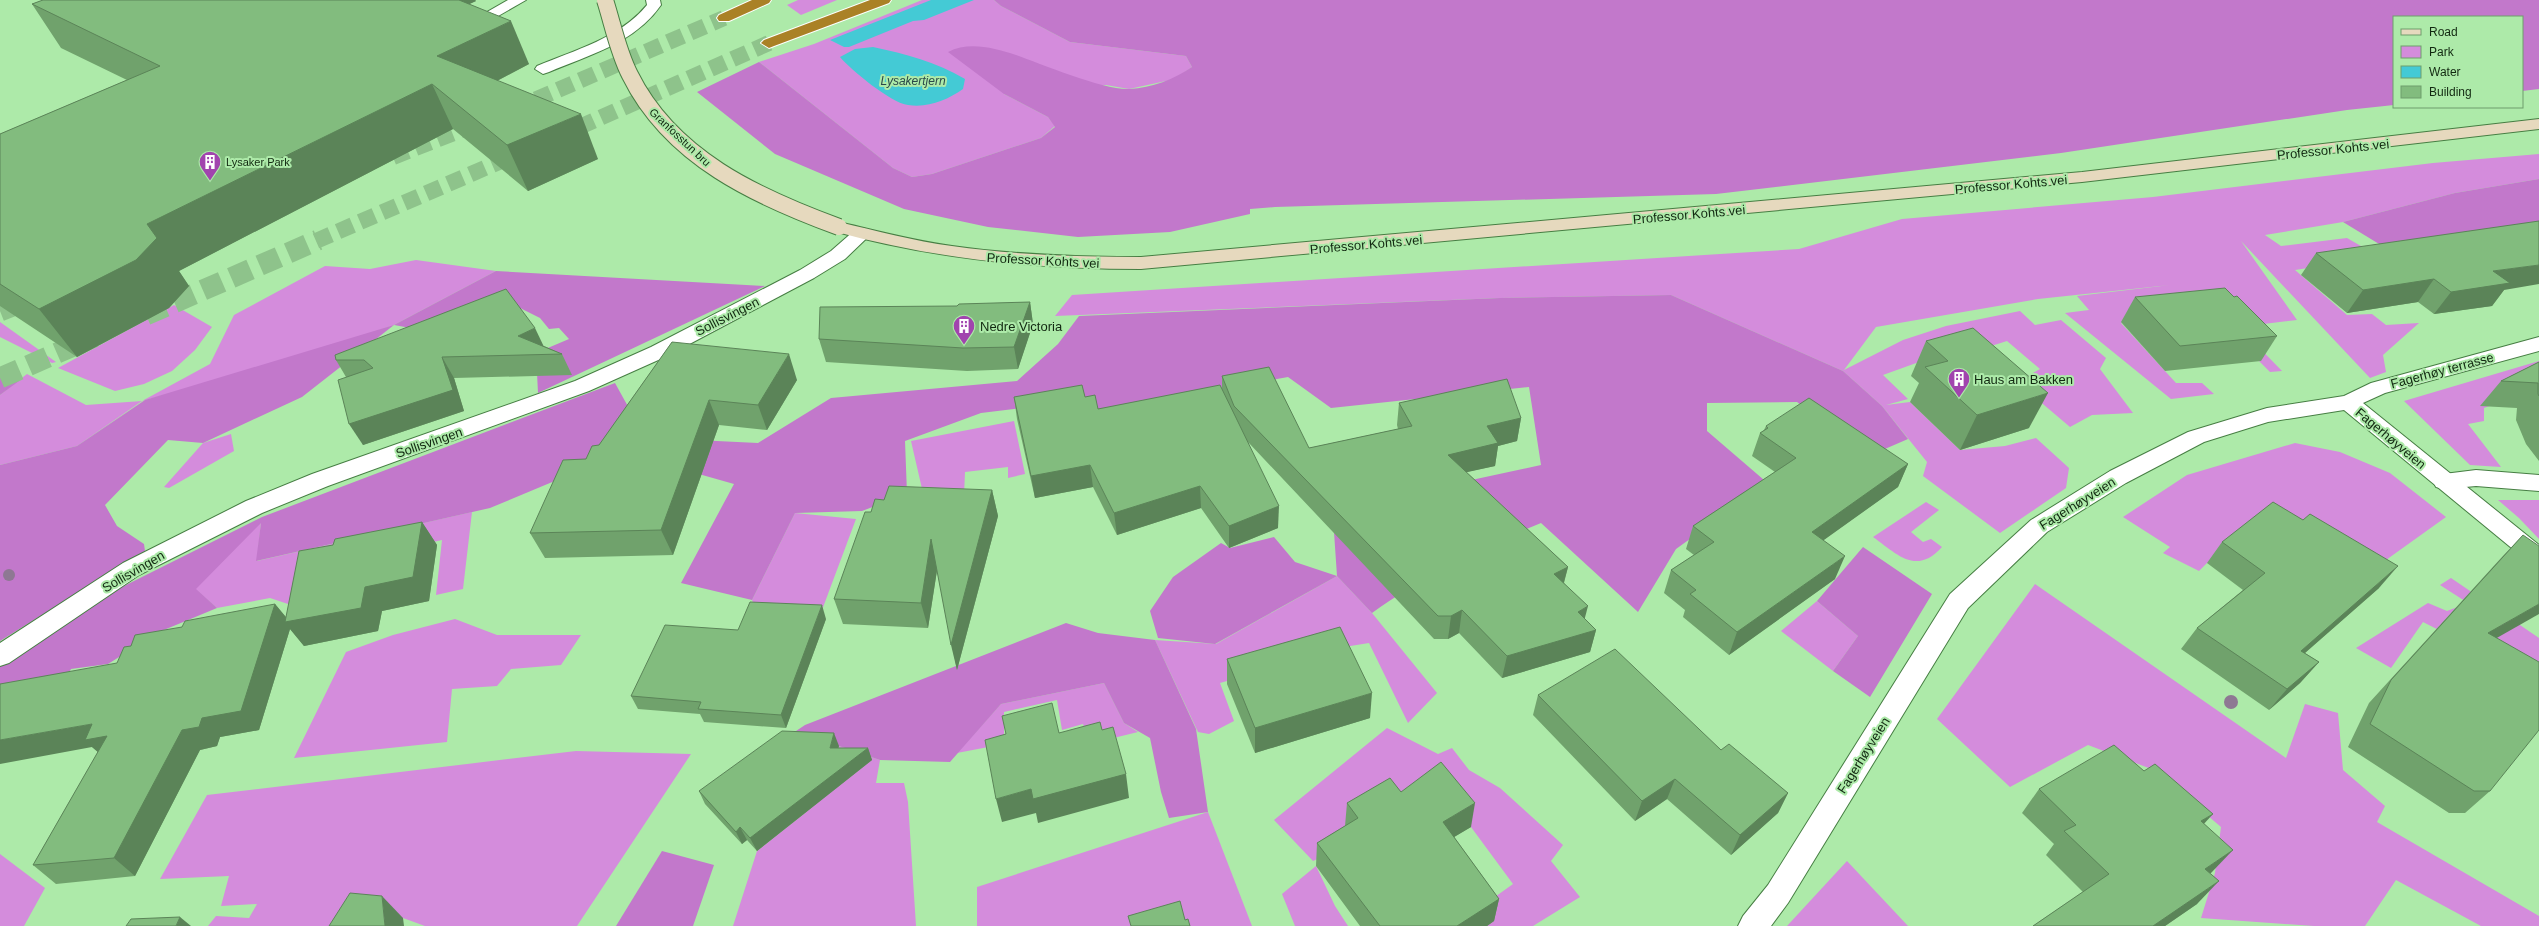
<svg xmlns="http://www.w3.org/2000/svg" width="2539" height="926" font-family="Helvetica,sans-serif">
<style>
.green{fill:#d48cdc}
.forest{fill:#c278cb}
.water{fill:#44cad5}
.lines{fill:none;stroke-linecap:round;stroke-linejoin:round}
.highway-tunnel-far1{stroke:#8ec38b;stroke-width:16;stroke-dasharray:16 8;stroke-linecap:butt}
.highway-tunnel{stroke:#8ec38b;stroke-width:21;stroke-dasharray:21 10;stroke-linecap:butt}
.lane-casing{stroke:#467e43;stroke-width:2}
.street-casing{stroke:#467e43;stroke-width:2}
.secondary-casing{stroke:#467e43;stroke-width:2}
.highway-casing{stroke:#fff;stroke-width:2}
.lane{fill:#fff;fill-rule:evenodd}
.street{fill:#fff;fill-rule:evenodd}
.secondary{fill:#e6d9be;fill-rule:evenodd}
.highway{fill:#aa8126;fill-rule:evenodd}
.secondary-bridge-casing{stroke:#467e43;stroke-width:18;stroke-linecap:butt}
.secondary-bridge{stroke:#e6d9be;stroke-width:16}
.tree{fill:#8e7893}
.wall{fill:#70a26c}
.shaded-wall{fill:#5b8458}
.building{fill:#82bc7e;stroke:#5b8458}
.labels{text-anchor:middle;stroke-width:4;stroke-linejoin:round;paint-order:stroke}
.far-street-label{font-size:11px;fill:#122911;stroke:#adeaa9}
.far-poi-label{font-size:11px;fill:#122911;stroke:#adeaa9;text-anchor:start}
.far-water-label{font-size:12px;font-style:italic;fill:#2b484a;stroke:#adeaa9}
.street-label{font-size:13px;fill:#122911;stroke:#adeaa9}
.poi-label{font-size:13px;fill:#122911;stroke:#adeaa9;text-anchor:start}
</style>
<rect width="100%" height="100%" fill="#adeaa9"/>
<g class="green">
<polygon points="798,0 837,0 801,15 787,5"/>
<polygon points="922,0 994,0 1001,6 1070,42 1186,56 1192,67 1175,79 1129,89 1106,85 1004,94 1048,117 1055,126 1041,138 932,174 912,177 893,168 759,62 814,44"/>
<polygon points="2539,154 2539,179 2455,193 2343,222 2265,235 2281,246 2347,238 2380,257 2295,270 2347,315 2372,314 2386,325 2419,323 2383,355 2386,372 2370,378 2241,241 2297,320 2239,327 2282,371 2270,372 2204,306 2121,323 2176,383 2202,383 2214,394 2171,399 2065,313 2089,310 2077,296 2170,285 2038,299 1876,327 1844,370 1903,340 1946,326 2020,311 2035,325 2061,320 2106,358 2100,369 2133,413 2092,415 2070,427 2017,382 2040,369 2007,341 1991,346 1955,349 1883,375 1908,399 1886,405 1910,402 1960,450 2005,446 2036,438 2069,468 2066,488 2000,533 1923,476 1927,462 1882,406 1843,371 1671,295 1500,298 1055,316 1072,295 1799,249 1902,219 2153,197 2433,163"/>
<polygon points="416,260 496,271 394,325 316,352 142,401 77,446 0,465 0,395 27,374 86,405 142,401 210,364 234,315 325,266 370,269"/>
<polygon points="174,305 212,327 195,350 172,371 144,384 115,391 58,368"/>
<polygon points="0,322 56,362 52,363 0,337"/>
<polygon points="2539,361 2539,375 2492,405 2484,408 2484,421 2468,424 2501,467 2470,465 2404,401"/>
<polygon points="1014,421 1025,474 1008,478 1008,467 965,472 964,495 923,493 911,441"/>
<polygon points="231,434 234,451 169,488 164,487 203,443"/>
<polygon points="2295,443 2340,452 2390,473 2446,517 2379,565 2207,563 2199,571 2163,553 2170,547 2123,517 2187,475"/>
<polygon points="2498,500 2539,500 2539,539 2519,518"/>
<path d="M1926,502l13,8 -28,22 12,10 8,-3 11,8c-26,29 -45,7 -69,-10z"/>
<polygon points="472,512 463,589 436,595 442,540 346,562 291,605 270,598 217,608 195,589 261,522 257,561"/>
<polygon points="795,513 856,519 819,618 758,612 752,600"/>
<polygon points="1337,576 1372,613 1437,693 1408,723 1369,643 1344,647 1220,683 1234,721 1209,734 1198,732 1155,640 1216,644"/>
<polygon points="2451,578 2539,638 2539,666 2525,674 2423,622 2391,668 2356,648 2428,603 2447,611 2468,603 2440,585"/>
<polygon points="2035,584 2286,758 2305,704 2338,713 2343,770 2385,806 2377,822 2539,916 2539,926 2481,926 2396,880 2365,926 2314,926 2201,918 2215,873 2221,827 2154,770 2088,745 2010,787 1937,719"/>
<polygon points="1817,601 1858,636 1833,671 1781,631"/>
<polygon points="455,619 497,635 581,635 561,665 511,669 497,686 452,689 447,742 294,758 346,652 393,635"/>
<polygon points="1104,683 1124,723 1138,732 1089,744 1083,724 1062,730 1057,700 1004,712 1004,744 957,753 1001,704"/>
<polygon points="1387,728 1438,754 1452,748 1469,770 1500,788 1563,845 1551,861 1580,897 1533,926 1473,926 1485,904 1513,884 1471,827 1436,788 1356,842 1313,861 1274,820"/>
<path d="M839,746l41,14 -4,23h28l4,19 8,124h-183l24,-75 48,-38c16,-19 28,-42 34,-67z"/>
<polygon points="576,751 691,754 577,926 425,926 403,918 359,926 208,926 216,916 249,918 257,904 221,906 229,876 160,879 207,795"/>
<polygon points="1208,812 1252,926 977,926 977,887"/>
<polygon points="0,854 45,888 24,926 0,926"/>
<polygon points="1847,861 1908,926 1787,926"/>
<polygon points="1316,866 1335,906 1348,926 1295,926 1282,894"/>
</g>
<g class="forest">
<path d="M994,0h1545v89l-17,2v-74h-128v88l-47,5 -286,43 -345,41 -441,13 -25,2v5l-80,18 -92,5 -90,-10 -84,-18 -129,-55 -78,-62 62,-30 134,106 19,9 20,-3 109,-36 14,-11 -7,-10 -44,-23 -56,-42c21,-11 46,-4 68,3 25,9 90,36 114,34 21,-1 45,-10 62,-22l-6,-11 -116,-14 -69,-36z"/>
<polygon points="2539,179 2539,230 2407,261 2343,222 2455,193"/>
<polygon points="496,271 765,286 538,393 536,353 569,339 559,328 549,329 540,318 518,307 444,334 394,325 302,397 203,443 168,440 105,505 117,526 144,544 145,551 0,641 0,465 77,446 145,400 394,325"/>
<path d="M1671,295l172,76 39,35 26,33 -37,16 -74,-53 -90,1v28l79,68 -39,-1 -71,51 -38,63 -97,-89c-56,22 -120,55 -169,90l-35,-37 -122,68 -57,-6 -8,-27 23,-34 48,-34 9,5 44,-11 21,25 42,14 -3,-44 105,-45 102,-22 -12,-78 -198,21 -43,-31 -139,26 -29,77 -30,-80 -109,13 -76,28 2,53 -45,17 -67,2 -43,87 -71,-17 53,-99 -67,-19 8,-26 83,4 73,-45 186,-17 41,-37 21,-28 421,-18z"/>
<polygon points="0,369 19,381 0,395"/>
<polygon points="615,383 641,430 581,470 490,508 256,561 261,523 196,589 217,608 159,632 108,664 71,669 60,691 0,705 0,667 114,591 262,517"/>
<polygon points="1863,547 1932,594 1870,697 1833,671 1858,636 1817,601"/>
<polygon points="1066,623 1098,633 1155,640 1196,729 1208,812 1169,818 1161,792 1150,738 1124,723 1104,683 1001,704 950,762 880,760 839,746 806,745 787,737 805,725"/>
<polygon points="662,851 714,865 693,926 616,926"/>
</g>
<g class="water">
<polygon points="931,0 974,0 924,20 913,21 849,47 844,47 830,40"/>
<path d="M873,47c33,7 63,15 92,32l-2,10c-16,11 -34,19 -55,16 -17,-2 -57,-35 -68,-48l15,-8z"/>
</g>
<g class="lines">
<g class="highway-tunnel-far1">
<polyline points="514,109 724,18"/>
<polyline points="557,137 769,43"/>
<polyline points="393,157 484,121"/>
<polyline points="316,241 522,152"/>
</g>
<g class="highway-tunnel">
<polyline points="0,311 33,298"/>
<polyline points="146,315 318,240"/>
<polyline points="0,378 94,337"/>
</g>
<g class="lane-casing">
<g id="lane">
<polygon points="508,0 526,0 472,31 467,33 459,28"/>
<path d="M646,0h14l1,5c-26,38 -72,50 -112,67l-6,2 -8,-5 2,-3c38,-16 83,-28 110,-61z"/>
<polygon points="2476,470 2539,475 2539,491 2476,486 2444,489 2436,487 2433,481 2436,475"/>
</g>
</g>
<g class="street-casing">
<g id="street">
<polygon points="862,228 869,230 871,234 845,259 814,278 665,357 589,391 328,486 262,513 139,575 9,663 0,666 0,643 123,563 246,501 312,474 575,381 651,347 800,270 831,251 855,230"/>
<polygon points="2539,337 2539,351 2385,393 2363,403 2539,545 2539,567 2531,564 2344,410 2268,422 2204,442 2126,483 2047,532 1968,608 1788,903 1771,926 1738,926 1743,916 1768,885 1950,594 2031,520 2110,471 2188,432 2267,408 2344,396 2371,383"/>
</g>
</g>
<g class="secondary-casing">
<path id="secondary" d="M2539,119v10l-457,53 -941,87c-105,0 -207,-10 -308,-38l-3,-4 3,-4 6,-1c38,9 75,19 113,24 63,9 126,11 189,11l941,-85z"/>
</g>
<g class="highway-casing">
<g id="highway">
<polygon points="752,0 771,0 769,3 729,21 719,21 717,18 719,15"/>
<polygon points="870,0 891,0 889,3 774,46 769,48 761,43 764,40"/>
</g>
</g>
<use href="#lane" class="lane"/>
<use href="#street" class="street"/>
<use href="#secondary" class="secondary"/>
<use href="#highway" class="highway"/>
<g class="secondary-bridge-casing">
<path id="secondary-bridge" d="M605,0c8,25 13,52 25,75 41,83 127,122 209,152"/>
</g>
<use href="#secondary-bridge" class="secondary-bridge"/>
</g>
<g class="tree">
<circle cx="9" cy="575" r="6"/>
<circle cx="2231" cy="702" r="7"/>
</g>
<g class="wall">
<polygon points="43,0 475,0 476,1 469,4 529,64 497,81 598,159 528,191 453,129 179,271 189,286 169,308 77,357 0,306 0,134 127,80 61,48 32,4"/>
<polygon points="2316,253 2504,290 2492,306 2434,314 2418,302 2347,313 2301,275"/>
<polygon points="2135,297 2234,297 2277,336 2261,361 2165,371 2121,322"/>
<polygon points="1030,302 1033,324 1018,369 967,371 826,362 819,339 957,306"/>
<polygon points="1926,341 2029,428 1960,450 1910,402 1919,383 1911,376"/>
<polygon points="672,342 797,380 767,430 719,425 673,555 545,558 530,533 586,459 599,445"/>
<polygon points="544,346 562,354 572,375 454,378 464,411 363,445 346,377 336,360"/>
<polygon points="2539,362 2539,461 2526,444 2516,420 2517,408 2480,406 2501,381"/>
<polygon points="1222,376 1309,448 1398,429 1397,425 1399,403 1521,418 1517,441 1498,446 1495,466 1466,472 1568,567 1564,583 1585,619 1596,630 1590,652 1502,678 1459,633 1448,639 1434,639 1248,442 1278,528 1229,548 1201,508 1117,535 1093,487 1035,498 1017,419 1014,397 1085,397 1098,409 1222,390"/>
<polygon points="1766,426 1908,464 1898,487 1823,540 1835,579 1729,655 1683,617 1685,610 1664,593 1671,570 1694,555 1686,549 1693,526 1775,472 1752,456 1760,433 1764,430"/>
<polygon points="992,490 998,516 957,670 937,570 928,628 843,624 834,599 871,512 884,500"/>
<polygon points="422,522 437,545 429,601 382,611 378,631 304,646 290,629 259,730 220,737 217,746 200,750 135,876 56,884 33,865 98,752 92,747 117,663 182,627 275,604 286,617 333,545"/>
<polygon points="2523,535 2497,638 2490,791 2465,813 2449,813 2348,747 2369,703 2501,558"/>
<polygon points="2222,542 2379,588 2305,653 2319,662 2300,683 2269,710 2181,649 2197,628 2243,590 2207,563"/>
<polygon points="826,619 786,728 704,722 700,714 638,709 631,696"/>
<polygon points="1227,659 1370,718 1255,753 1227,684"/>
<polygon points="1538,695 1721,750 1788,793 1778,813 1731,855 1667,799 1635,821 1533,715"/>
<polygon points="839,746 838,748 868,748 872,760 757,851 747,840 742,844 705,804 699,791"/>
<polygon points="2039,789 2204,824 2210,874 2197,904 2165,926 2033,926 2083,892 2046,855 2054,844 2022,813"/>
<polygon points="1401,792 1471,827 1454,837 1499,899 1494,921 1487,926 1360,926 1316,866 1317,843 1345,826 1347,803"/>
</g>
<g class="shaded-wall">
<polygon points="418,0 475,0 476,1 442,17"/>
<polygon points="511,21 529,64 458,101 437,56"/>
<polygon points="432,84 453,129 179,271 189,286 169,308 77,357 39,309 147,224"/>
<polygon points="581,114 598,159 528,191 507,145"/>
<polygon points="2539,265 2539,284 2504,290 2492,306 2434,314 2451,292 2493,271"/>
<polygon points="2434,279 2418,302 2347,313 2363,290"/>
<polygon points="1030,302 1033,324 1018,369 1014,347"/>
<polygon points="535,328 545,349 518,336"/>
<polygon points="789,354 797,380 767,430 758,405"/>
<polygon points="442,357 454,378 464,411 363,445 349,424"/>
<polygon points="2048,393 2029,428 1960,450 1977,415"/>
<polygon points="709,400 719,425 673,555 661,530"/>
<polygon points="1521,418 1517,441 1498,446 1495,466 1445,477 1448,455 1487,426"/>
<polygon points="1908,464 1898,487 1803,555 1812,532"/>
<polygon points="1090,465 1093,487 1035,498 1031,476"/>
<polygon points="1200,486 1201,508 1117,535 1114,513"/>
<polygon points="992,490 998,516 957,670 951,645"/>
<polygon points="1279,506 1278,528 1229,548 1229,526"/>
<polygon points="422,522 437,545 429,601 382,611 378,631 304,646 290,629 259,730 220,737 217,746 200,750 135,876 114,858 182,730 202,718 275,604 289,621 365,587"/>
<polygon points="931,539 938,564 928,628 921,603"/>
<polygon points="1845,556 1835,579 1729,655 1737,632"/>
<polygon points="2398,566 2379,588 2283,672 2301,651"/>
<polygon points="1568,567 1562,589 1554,574"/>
<polygon points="2539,604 2539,614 2465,656 2488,633"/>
<polygon points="822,605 826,619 786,728 781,715"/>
<polygon points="1588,606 1582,629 1578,612"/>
<polygon points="1462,610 1459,633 1448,639 1451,616"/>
<polygon points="1596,630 1590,652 1502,678 1507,656"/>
<polygon points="2319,662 2300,683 2269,710 2287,689"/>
<polygon points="1372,693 1370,718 1255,753 1255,728"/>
<polygon points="92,724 107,736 106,759 92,747 0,764 0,740"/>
<polygon points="834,733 839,746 835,761 830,748"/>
<polygon points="868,748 872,760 757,851 750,838"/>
<polygon points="1126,774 1129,798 1038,823 1036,813 1002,822 996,799 1031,789"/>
<polygon points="1675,779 1667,799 1635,821 1642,801"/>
<polygon points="1788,793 1778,813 1731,855 1740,835"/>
<polygon points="1475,803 1471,827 1439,846 1443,822"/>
<polygon points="2213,814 2191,838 2201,821"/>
<polygon points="740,827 747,840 742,844 736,832"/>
<polygon points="2233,850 2211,873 2183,892 2205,869"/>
<polygon points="2219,881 2197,904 2165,926 2153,926"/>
<polygon points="382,896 403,918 404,926 385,926"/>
<polygon points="1499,899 1494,921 1487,926 1457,926"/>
<polygon points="180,917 191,926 176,926"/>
</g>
<g class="building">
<polygon points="43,0 459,0 511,21 437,56 581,114 507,145 432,84 147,224 157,238 136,260 39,309 0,284 0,134 160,66 32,4"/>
<polygon points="2539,221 2539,265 2493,271 2510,283 2451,292 2434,279 2363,290 2316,253"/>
<polygon points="2225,288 2234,297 2237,296 2277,336 2180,346 2135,297"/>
<polygon points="506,289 535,328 518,336 562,354 442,357 453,390 349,424 338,380 373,368 364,360 336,360 335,355"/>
<polygon points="1030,302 1014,347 963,348 819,339 820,307 957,306 959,304"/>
<polygon points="1973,328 2048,393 1977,415 1925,367 1948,361 1926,341"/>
<polygon points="672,342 789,354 758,405 709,400 661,530 530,533 563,460 586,459 592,446 599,445"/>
<polygon points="2539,362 2539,396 2538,394 2538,383 2501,381"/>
<polygon points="1269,367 1309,448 1412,426 1399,403 1507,379 1521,418 1487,426 1498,443 1448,455 1568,567 1554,574 1588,606 1578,612 1596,630 1507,656 1462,610 1451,616 1438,616 1234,406 1222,376"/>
<polygon points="1082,385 1085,397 1095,395 1098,409 1220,385 1279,506 1229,526 1200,486 1114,513 1090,465 1031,476 1014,397"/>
<polygon points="1809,398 1908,464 1812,532 1845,556 1737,632 1690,594 1696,590 1671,570 1714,542 1693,526 1796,458 1760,433 1768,428 1766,426"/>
<polygon points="889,486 992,490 951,645 931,539 921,603 834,599 865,512 871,512 875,499 884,500"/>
<polygon points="2273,502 2303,520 2310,514 2398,566 2301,651 2319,662 2287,689 2197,628 2265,573 2222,542"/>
<polygon points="422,522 413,577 365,587 361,608 285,622 299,551 333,545 335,539"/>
<polygon points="2523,535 2539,546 2539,604 2488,633 2539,662 2539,730 2490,791 2474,791 2370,724 2391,680"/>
<polygon points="750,602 822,605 781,715 698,709 701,702 631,696 665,625 738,630"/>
<polygon points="275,604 241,711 202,718 199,727 182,730 114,858 33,865 107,736 85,740 92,724 0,740 0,684 117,663 124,647 131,646 135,635 182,627 185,621"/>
<polygon points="1340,627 1372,693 1255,728 1227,659"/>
<polygon points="1615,649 1721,750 1729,744 1788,793 1740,835 1675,779 1642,801 1538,695"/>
<polygon points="1052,703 1059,733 1100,722 1102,730 1113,727 1126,774 1033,799 1031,789 996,799 985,740 1006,734 1002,716"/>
<polygon points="782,731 834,733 830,748 868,748 750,838 740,827 736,832 699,791"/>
<polygon points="2114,745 2144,771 2155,764 2213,814 2201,821 2233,850 2205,869 2219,881 2153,926 2033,926 2109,874 2064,831 2076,825 2039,789"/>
<polygon points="1441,762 1475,803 1443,822 1499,899 1457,926 1380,926 1317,843 1358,818 1347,803 1390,778 1401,792"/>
<polygon points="350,893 382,896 385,926 329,926"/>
<polygon points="1180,901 1185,920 1188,919 1190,926 1131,926 1128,916"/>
<polygon points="180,917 176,926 126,926 131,919"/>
</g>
<defs>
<g id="building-pin" transform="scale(1.15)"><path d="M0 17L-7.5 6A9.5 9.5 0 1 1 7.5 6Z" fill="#a144ae" stroke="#adeaa9"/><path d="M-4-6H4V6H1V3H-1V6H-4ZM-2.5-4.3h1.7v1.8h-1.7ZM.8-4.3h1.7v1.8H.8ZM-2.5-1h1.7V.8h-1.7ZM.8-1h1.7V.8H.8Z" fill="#fff"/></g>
</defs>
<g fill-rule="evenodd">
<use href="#building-pin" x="210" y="162"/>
<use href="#building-pin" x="964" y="326"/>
<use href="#building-pin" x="1959" y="379"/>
</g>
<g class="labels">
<g class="far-street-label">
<text transform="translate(680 137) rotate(43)" y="4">Granfosstun bru</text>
</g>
<g class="far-poi-label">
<text x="226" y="166">Lysaker Park</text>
</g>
<g class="far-water-label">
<text x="913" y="85">Lysakertjern</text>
</g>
<g class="street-label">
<text transform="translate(2333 149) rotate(-6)" y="5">Professor Kohts vei</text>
<text transform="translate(2011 184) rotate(-5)" y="5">Professor Kohts vei</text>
<text transform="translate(1689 214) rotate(-5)" y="5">Professor Kohts vei</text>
<text transform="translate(1366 244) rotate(-5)" y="5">Professor Kohts vei</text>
<text transform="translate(1043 260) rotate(3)" y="5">Professor Kohts vei</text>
<text transform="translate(727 316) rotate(-27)" y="5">Sollisvingen</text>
<text transform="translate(2442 370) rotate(-15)" y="5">Fagerhøy terrasse</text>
<text transform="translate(2391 438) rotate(40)" y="5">Fagerhøyveien</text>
<text transform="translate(429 442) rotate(-19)" y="5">Sollisvingen</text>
<text transform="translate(2077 503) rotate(-32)" y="5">Fagerhøyveien</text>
<text transform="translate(133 571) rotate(-30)" y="5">Sollisvingen</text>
<text transform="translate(1863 755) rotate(-58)" y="5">Fagerhøyveien</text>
</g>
<g class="poi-label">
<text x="980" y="331">Nedre Victoria</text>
<text x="1974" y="384">Haus am Bakken</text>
</g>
</g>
<rect x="2393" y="16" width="130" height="92" fill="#adeaa9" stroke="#6f9d6c"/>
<rect x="2401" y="29" width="20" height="6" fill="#e6d9be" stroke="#6f9d6c"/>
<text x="2429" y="36" font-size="12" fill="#122911">Road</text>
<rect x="2401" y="46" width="20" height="12" fill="#d48cdc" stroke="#6f9d6c"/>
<text x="2429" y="56" font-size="12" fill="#122911">Park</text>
<rect x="2401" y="66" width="20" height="12" fill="#44cad5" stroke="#6f9d6c"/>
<text x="2429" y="76" font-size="12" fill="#122911">Water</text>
<rect x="2401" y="86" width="20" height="12" fill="#82bc7e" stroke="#6f9d6c"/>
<text x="2429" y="96" font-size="12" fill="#122911">Building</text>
</svg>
